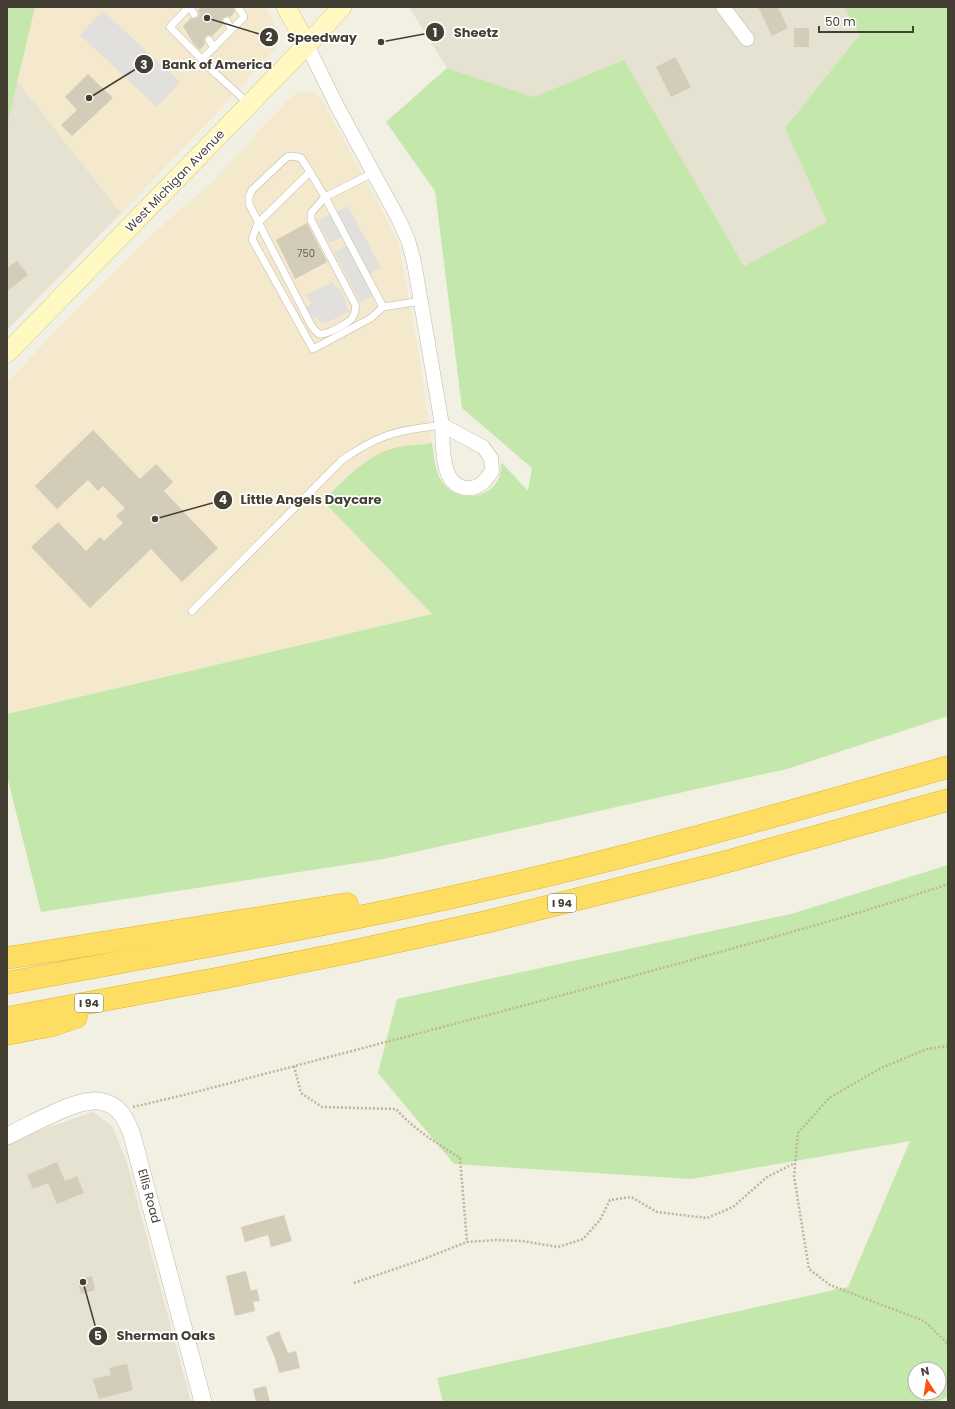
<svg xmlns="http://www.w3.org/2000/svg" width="955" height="1409" font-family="Poppins,sans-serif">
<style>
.residential{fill:#e6e2d1}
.commercial{fill:#f4e9cd}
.green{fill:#c4e7ab;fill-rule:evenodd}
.parking{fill:#e2e0dc}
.building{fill:#d3ccb9}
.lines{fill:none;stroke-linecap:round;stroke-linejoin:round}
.service-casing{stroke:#bdb8a6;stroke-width:8}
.minor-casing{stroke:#bdb8a6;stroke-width:15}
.tertiary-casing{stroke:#bdb8a6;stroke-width:18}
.secondary-casing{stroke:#d2ca92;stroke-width:20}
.motorway-casing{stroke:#ddb532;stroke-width:23}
.path{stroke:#bfb697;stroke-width:2.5;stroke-dasharray:2 2;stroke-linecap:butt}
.service{stroke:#fff;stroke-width:7}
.minor{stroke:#fff;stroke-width:14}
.tertiary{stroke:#fff;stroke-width:17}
.secondary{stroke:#fff8c0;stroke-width:19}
.motorway{stroke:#fede62;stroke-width:22}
.labels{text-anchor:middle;stroke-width:3.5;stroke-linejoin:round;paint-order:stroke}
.number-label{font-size:10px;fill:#676254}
.shield{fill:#fff;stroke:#7b7970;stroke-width:1}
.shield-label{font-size:11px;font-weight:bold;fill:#433f33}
.street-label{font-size:12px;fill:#433f33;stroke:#fff}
.leader{fill:none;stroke:#433f33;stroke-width:1.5}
.callout-dot{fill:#433f33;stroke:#fff;stroke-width:1.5}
.mark-label{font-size:12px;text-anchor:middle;font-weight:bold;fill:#fff}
.callout-label{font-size:13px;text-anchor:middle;font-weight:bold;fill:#433f33;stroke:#fff;stroke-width:3.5;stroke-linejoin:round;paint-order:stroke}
</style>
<rect width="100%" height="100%" fill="#f2efe3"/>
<g class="residential">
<polygon points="409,7 844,7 859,35 785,128 827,222 744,266 624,61 534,97 447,68"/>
<polygon points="7,68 121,213 7,330"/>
<polygon points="93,1112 112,1126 127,1163 191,1402 7,1402 7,1145 38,1131"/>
</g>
<g class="commercial">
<polygon points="7,7 266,7 278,31 279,35 278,43 275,49 200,131 121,213 7,68"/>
<polygon points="298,92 312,93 317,95 322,100 386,218 399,246 418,350 432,443 398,447 323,501 432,614 7,714 7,383 61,325 146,240 210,184 291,97"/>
</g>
<g class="green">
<polygon points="7,7 35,7 7,125"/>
<path d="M844,7h104v709l-161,53 -404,90 -342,53 -34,-136v-62l425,-100 -109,-113c22,-21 43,-47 75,-54 11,-2 23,-2 34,-4 2,13 3,29 10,39 14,19 44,19 56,-2 3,-5 3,-12 3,-18l27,29 4,-23 -70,-60 -27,-217 -49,-69 61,-54 87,29 90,-37 120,206 83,-44 -42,-94 74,-93z"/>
<path d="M948,865v531l-10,6h-495l-6,-24 411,-91 62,-146 -219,38 -237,-15 -76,-91 19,-74 394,-85zM915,1369h24v24h-24z"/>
</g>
<g class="parking">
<polygon points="103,11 180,82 157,107 80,35"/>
<polygon points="348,206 381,268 367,276 376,294 360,302 334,252 350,244 345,235 330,243 317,221"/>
<polygon points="333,282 335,287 340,289 346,301 345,304 346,307 350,311 324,324 321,323 317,317 313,318 312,321 305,306 308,307 311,303 306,295"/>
</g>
<g class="building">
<polygon points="201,7 233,7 235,12 230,17 227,16 223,18 222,21 223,25 212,36 208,35 205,37 204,41 205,44 200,50 193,43 183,26 191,18 194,19 198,17 199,14 198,10"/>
<polygon points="758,7 778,7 788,28 772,36"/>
<rect x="794" y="28" width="15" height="19"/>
<polygon points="675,57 691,87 671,97 656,67"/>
<polygon points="88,74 113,98 72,136 61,125 77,110 65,97"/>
<polygon points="307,223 327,262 295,279 276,240"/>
<polygon points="17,261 28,275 7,291 7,268"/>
<polygon points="93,430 140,479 156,464 173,482 164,491 218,548 182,582 151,549 90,608 31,547 58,522 86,551 100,537 104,541 123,523 116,516 125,508 103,486 98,491 88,480 57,509 35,486"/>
<polygon points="57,1162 65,1181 77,1176 84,1193 57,1204 48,1183 33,1189 27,1175"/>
<polygon points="284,1215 292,1241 271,1247 268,1235 245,1242 241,1227"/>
<polygon points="246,1271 251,1291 257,1289 260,1301 253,1302 255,1311 235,1316 226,1276"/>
<polygon points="92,1276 95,1290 81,1294 77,1280"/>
<polygon points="279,1331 288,1353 296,1351 300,1368 279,1373 275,1358 266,1337"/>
<polygon points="127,1364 133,1390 99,1399 93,1379 111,1375 109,1368"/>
<polygon points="266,1386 270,1402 256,1402 253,1389"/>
</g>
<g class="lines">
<g class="service-casing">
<g id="service">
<polyline points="189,7 170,27 216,74 249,104"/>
<polyline points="190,7 194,14"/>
<polyline points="227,21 231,29"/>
<polyline points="209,40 214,48"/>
<polyline points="202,59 244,17 238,7"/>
<polyline points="310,172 258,223 252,239 313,349 371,318 383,307 421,301"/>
<path d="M373,173l-48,24 -14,16v7l45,86c-1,4 -1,9 -4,12 -3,5 -26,17 -32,16 -4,-1 -6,-5 -9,-9l-62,-121v-7l3,-7 35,-33 6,-1 8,2 9,14 15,25 58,110"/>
<path d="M192,611l150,-151c13,-9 26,-17 41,-23 19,-8 40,-9 59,-12"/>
</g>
</g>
<g class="minor-casing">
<g id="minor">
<polyline points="723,7 747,39"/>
<path d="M307,45l30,61 61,112 10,22 6,22 28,163c1,20 -2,64 27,63 11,0 17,-8 23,-17l-1,-13 -8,-11 -41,-22"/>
</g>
</g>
<g class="tertiary-casing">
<path id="tertiary" d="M7,1136c22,-10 61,-33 85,-35 9,-1 21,3 27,10 7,7 10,16 13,24l71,267"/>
</g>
<g class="secondary-casing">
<g id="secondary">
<polyline points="286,7 307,45"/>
<polyline points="7,353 307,45 342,7"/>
</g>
</g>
<g class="motorway-casing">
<g id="motorway">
<polyline points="7,958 347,904"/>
<path d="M7,983c161,-30 322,-57 481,-94 155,-35 308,-79 460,-122"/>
<polyline points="7,1018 221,978 345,953 486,922 718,864 948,800"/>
<polyline points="7,1034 53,1025 76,1017"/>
</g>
</g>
<g class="path">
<polyline points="948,1046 927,1049 881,1068 829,1098 798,1133 794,1176 809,1269 830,1285 924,1321 946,1342 948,1346"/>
<path d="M294,1066l7,27 21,14 74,2c18,21 41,34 64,49l7,84"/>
<path d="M133,1107l59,-14c167,-44 333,-87 499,-133 86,-24 172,-47 257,-76"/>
<polyline points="354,1283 421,1260 467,1242 496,1240 522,1241 558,1247 583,1239 600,1220 610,1200 631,1197 657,1212 707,1218 733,1207 767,1177 795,1163"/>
</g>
<use href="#service" class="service"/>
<use href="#minor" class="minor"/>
<use href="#tertiary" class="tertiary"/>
<use href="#secondary" class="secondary"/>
<use href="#motorway" class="motorway"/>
</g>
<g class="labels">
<g class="number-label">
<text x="306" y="257">750</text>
</g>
<g class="shield">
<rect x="548" y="894" width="28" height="18" rx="3"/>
<rect x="75" y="994" width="28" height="18" rx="3"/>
</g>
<g class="shield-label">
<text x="562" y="907">I 94</text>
<text x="89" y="1007">I 94</text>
</g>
<g class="street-label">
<text transform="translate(175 181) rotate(-46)" y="4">West Michigan Avenue</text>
<text transform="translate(149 1196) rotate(75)" y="4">Ellis Road</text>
</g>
</g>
<path class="leader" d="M381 42L435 32M207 18L269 37M89 98L144 64M155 519L223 500M83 1282L98 1336"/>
<g class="callout-dot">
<circle cx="381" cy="42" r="4"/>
<circle cx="207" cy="18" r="4"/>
<circle cx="89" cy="98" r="4"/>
<circle cx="155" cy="519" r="4"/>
<circle cx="83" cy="1282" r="4"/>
<circle cx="435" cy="32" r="10"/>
<circle cx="269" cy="37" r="10"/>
<circle cx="144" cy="64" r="10"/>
<circle cx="223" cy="500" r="10"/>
<circle cx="98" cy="1336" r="10"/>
</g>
<g class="mark-label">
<text x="435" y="37">1</text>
<text x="269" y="41">2</text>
<text x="144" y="69">3</text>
<text x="223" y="504">4</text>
<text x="98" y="1340">5</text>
</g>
<g class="callout-label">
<text x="476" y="37">Sheetz</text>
<text x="322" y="42">Speedway</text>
<text x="217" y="69">Bank of America</text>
<text x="311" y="504">Little Angels Daycare</text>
<text x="166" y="1340">Sherman Oaks</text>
</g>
<rect width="955" height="1409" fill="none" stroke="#433f33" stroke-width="16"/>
<g transform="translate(927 1381) rotate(348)"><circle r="19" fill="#ffffff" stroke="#b4b2ad"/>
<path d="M0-3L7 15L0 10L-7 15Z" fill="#fa5312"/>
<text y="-6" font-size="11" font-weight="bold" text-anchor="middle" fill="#433f33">N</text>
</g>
<path d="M819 26v6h94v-6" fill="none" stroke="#433f33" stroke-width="2"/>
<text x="825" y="26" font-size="12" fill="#433f33" stroke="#ffffff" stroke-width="3" paint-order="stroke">50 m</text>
</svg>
